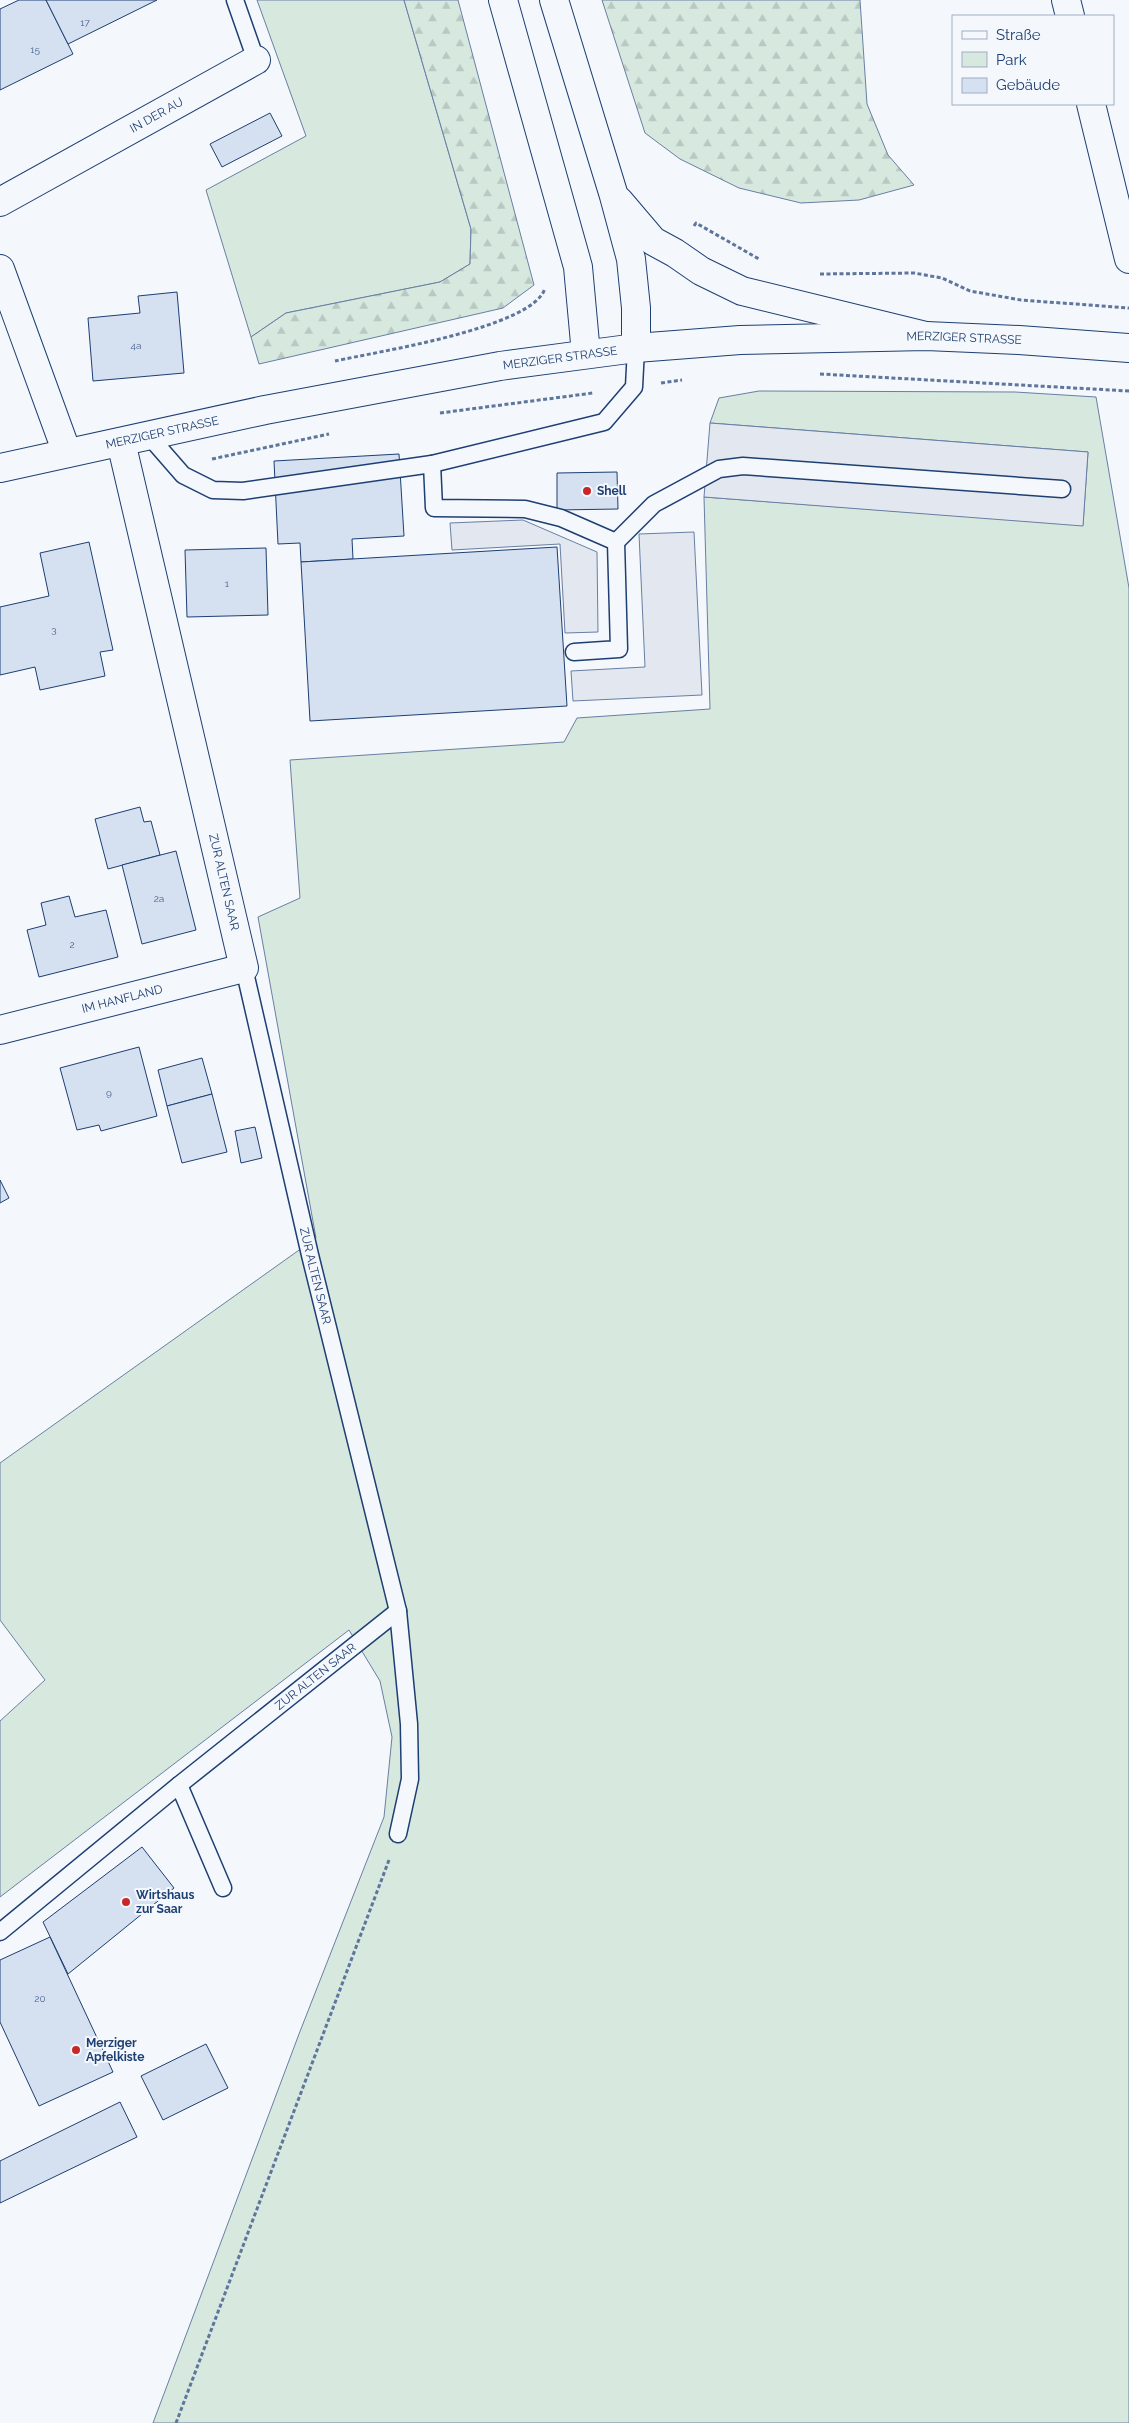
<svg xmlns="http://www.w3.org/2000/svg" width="1129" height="2423" font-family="Raleway,sans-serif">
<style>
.green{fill:#d7e8df;stroke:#687fa3}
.forest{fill:url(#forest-firs);stroke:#687fa3}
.parking{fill:#e3e8f0;stroke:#687fa3}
.building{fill:#d5e0f0;stroke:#1d3f73}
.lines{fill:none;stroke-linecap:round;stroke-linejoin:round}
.lane-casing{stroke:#1d3f73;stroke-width:19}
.street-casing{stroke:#1d3f73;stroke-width:30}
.secondary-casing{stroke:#1d3f73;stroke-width:30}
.highway-casing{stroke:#1d3f73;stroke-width:30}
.path{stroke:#5e769c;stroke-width:3;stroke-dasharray:4 2.5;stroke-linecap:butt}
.lane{stroke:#f4f7fb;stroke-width:16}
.street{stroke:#f4f7fb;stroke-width:28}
.secondary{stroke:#f4f7fb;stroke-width:28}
.highway{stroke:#f4f7fb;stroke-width:28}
.poi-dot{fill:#c62828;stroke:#f4f7fb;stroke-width:2}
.labels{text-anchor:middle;stroke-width:4;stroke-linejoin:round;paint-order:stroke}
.number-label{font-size:10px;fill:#4b6792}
.street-label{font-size:12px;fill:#1d3f73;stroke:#f4f7fb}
.poi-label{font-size:12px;font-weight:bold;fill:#1d3f73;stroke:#f4f7fb;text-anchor:start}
</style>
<defs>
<pattern id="forest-firs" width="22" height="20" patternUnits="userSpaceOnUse" patternTransform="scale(1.25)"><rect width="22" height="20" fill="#d7e8df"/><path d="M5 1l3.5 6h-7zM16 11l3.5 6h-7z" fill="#b8c8c3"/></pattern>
</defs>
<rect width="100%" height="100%" fill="#f4f7fb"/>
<g class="green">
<polygon points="257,0 404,0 471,229 470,264 440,282 286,313 251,337 206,190 306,136"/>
<polygon points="759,391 1015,392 1096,397 1129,588 1129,2423 153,2423 299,2034 384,1817 392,1737 380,1681 349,1630 0,1897 0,1721 45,1680 0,1620 0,1463 316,1238 258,917 300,898 290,760 564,742 577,718 710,709 704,497 1083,525 1088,452 710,423 719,398"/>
</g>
<g class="forest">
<polygon points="404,0 458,0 534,285 503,308 259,364 251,337 286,313 440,282 470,264 471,229"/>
<polygon points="602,0 860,0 867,104 888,155 914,185 859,200 801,203 739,188 680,159 645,133"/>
</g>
<g class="parking">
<polygon points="710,423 1088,452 1083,526 704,497"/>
<polygon points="523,520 597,552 598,632 565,633 560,544 452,550 450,523"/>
<polygon points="694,532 702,695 573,701 571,671 645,667 639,534"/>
</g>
<g class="building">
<polygon points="19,0 46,0 73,54 0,90 0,9"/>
<polygon points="46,0 157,0 68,44"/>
<polygon points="270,113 282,136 222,167 210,144"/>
<polygon points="177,292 184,373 93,381 88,318 140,313 138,296"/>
<polygon points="399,454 404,536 352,539 353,559 301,562 300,543 278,544 274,461"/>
<polygon points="617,472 618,509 557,510 557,473"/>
<polygon points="89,542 113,650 100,652 105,676 40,690 35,667 0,675 0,607 49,596 40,553"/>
<polygon points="557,547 567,706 310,721 301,562"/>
<polygon points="266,548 268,615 187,617 185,550"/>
<polygon points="140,807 144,822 151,821 160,855 108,869 95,819"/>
<polygon points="176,851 196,930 142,944 122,865"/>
<polygon points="69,896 75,917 106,910 118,957 39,977 27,930 46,925 41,903"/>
<polygon points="139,1047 157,1116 101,1131 99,1125 77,1130 60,1068"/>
<polygon points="202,1058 212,1094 167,1106 158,1070"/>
<polygon points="212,1094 227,1152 182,1163 167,1106"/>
<polygon points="255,1127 262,1158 241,1163 235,1131"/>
<polygon points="0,1180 9,1198 0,1203"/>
<polygon points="142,1847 174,1888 68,1974 43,1922"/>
<polygon points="50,1937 113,2072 39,2106 0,2022 0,1960"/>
<polygon points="206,2044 228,2088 163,2120 141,2076"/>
<polygon points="120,2102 137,2137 0,2203 0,2161"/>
</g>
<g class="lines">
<g class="lane-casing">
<g id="lane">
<polyline points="235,0 256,60"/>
<polyline points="149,436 183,475 213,490 243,491 432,464 604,422 634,387 636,348"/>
<polyline points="432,464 434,508 525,509 561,518 616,542 619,649 574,652"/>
<polyline points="616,542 654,504 719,469 743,466 1062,489"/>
<path id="s1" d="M244,968l66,287 88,356 11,113 1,55 -12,55"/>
<polyline points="179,1785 223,1888"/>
<path id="s2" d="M0,1932l179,-147 219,-174"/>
</g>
</g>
<g class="street-casing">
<g id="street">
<path id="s3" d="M0,202l256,-142"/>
<polyline points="0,269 67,453"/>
<path id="s4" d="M0,1030l244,-62 -123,-526"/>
</g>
</g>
<g class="secondary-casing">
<g id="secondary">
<path id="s5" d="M0,468l265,-58 235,-44 136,-18 104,-8 186,-4 93,4 110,8"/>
</g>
</g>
<g class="highway-casing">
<g id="highway">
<polyline points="503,0 578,267 586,354"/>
<polyline points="554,0 614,196 631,259 636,308 636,348"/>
<polyline points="1066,0 1070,16"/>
<polyline points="1091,104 1129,259"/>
<polyline points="619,201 653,241 675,253 701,271 742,291 926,336"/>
</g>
</g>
<g class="path">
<polyline points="694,226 696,223 759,259"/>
<polyline points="820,274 914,273 942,278 970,291 1021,300 1129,308"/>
<path d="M335,361c40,-9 199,-33 210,-73"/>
<polyline points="820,374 1129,391"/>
<polyline points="661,383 682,380"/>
<polyline points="440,413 593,393"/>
<polyline points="212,459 329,434"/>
<polyline points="176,2423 389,1860"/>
</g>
<use href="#lane" class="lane"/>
<use href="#street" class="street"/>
<use href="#secondary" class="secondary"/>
<use href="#highway" class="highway"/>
</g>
<g class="poi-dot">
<circle cx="587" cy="491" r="5"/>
<circle cx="126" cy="1902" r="5"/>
<circle cx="76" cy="2050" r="5"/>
</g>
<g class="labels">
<g class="number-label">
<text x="85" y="26">17</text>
<text x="35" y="53">15</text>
<text x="136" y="349">4a</text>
<text x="227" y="587">1</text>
<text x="54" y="633">3</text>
<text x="159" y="902">2a</text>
<text x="72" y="948">2</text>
<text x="109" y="1096">9</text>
<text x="40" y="2002">20</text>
</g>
<g class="street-label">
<text dy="4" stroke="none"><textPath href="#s3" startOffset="179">IN DER AU</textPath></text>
<text dy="4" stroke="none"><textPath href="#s5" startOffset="976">MERZIGER STRASSE</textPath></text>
<text dy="4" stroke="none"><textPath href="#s5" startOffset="571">MERZIGER STRASSE</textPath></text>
<text dy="4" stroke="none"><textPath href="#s5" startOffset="166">MERZIGER STRASSE</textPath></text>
<text transform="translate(224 882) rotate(77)" y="4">ZUR ALTEN SAAR</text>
<text dy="4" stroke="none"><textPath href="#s4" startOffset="126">IM HANFLAND</textPath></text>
<text dy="4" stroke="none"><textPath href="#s1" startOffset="316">ZUR ALTEN SAAR</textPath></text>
<text dy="4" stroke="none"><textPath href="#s2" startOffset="406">ZUR ALTEN SAAR</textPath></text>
</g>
<g class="poi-label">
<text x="597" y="495">Shell</text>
<text x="136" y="1899">Wirtshaus<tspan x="136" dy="14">zur Saar</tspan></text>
<text x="86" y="2047">Merziger<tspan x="86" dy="14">Apfelkiste</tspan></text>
</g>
</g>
<rect x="952" y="15" width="162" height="90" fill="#f4f7fb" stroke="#9eadc5"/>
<rect x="962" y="31" width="25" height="8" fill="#f4f7fb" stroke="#9eadc5"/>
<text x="996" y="40" font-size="15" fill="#1d3f73">Straße</text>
<rect x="962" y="52" width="25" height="15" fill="#d7e8df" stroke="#9eadc5"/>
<text x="996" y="65" font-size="15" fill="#1d3f73">Park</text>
<rect x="962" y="78" width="25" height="15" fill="#d5e0f0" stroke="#9eadc5"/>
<text x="996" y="90" font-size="15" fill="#1d3f73">Gebäude</text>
</svg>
